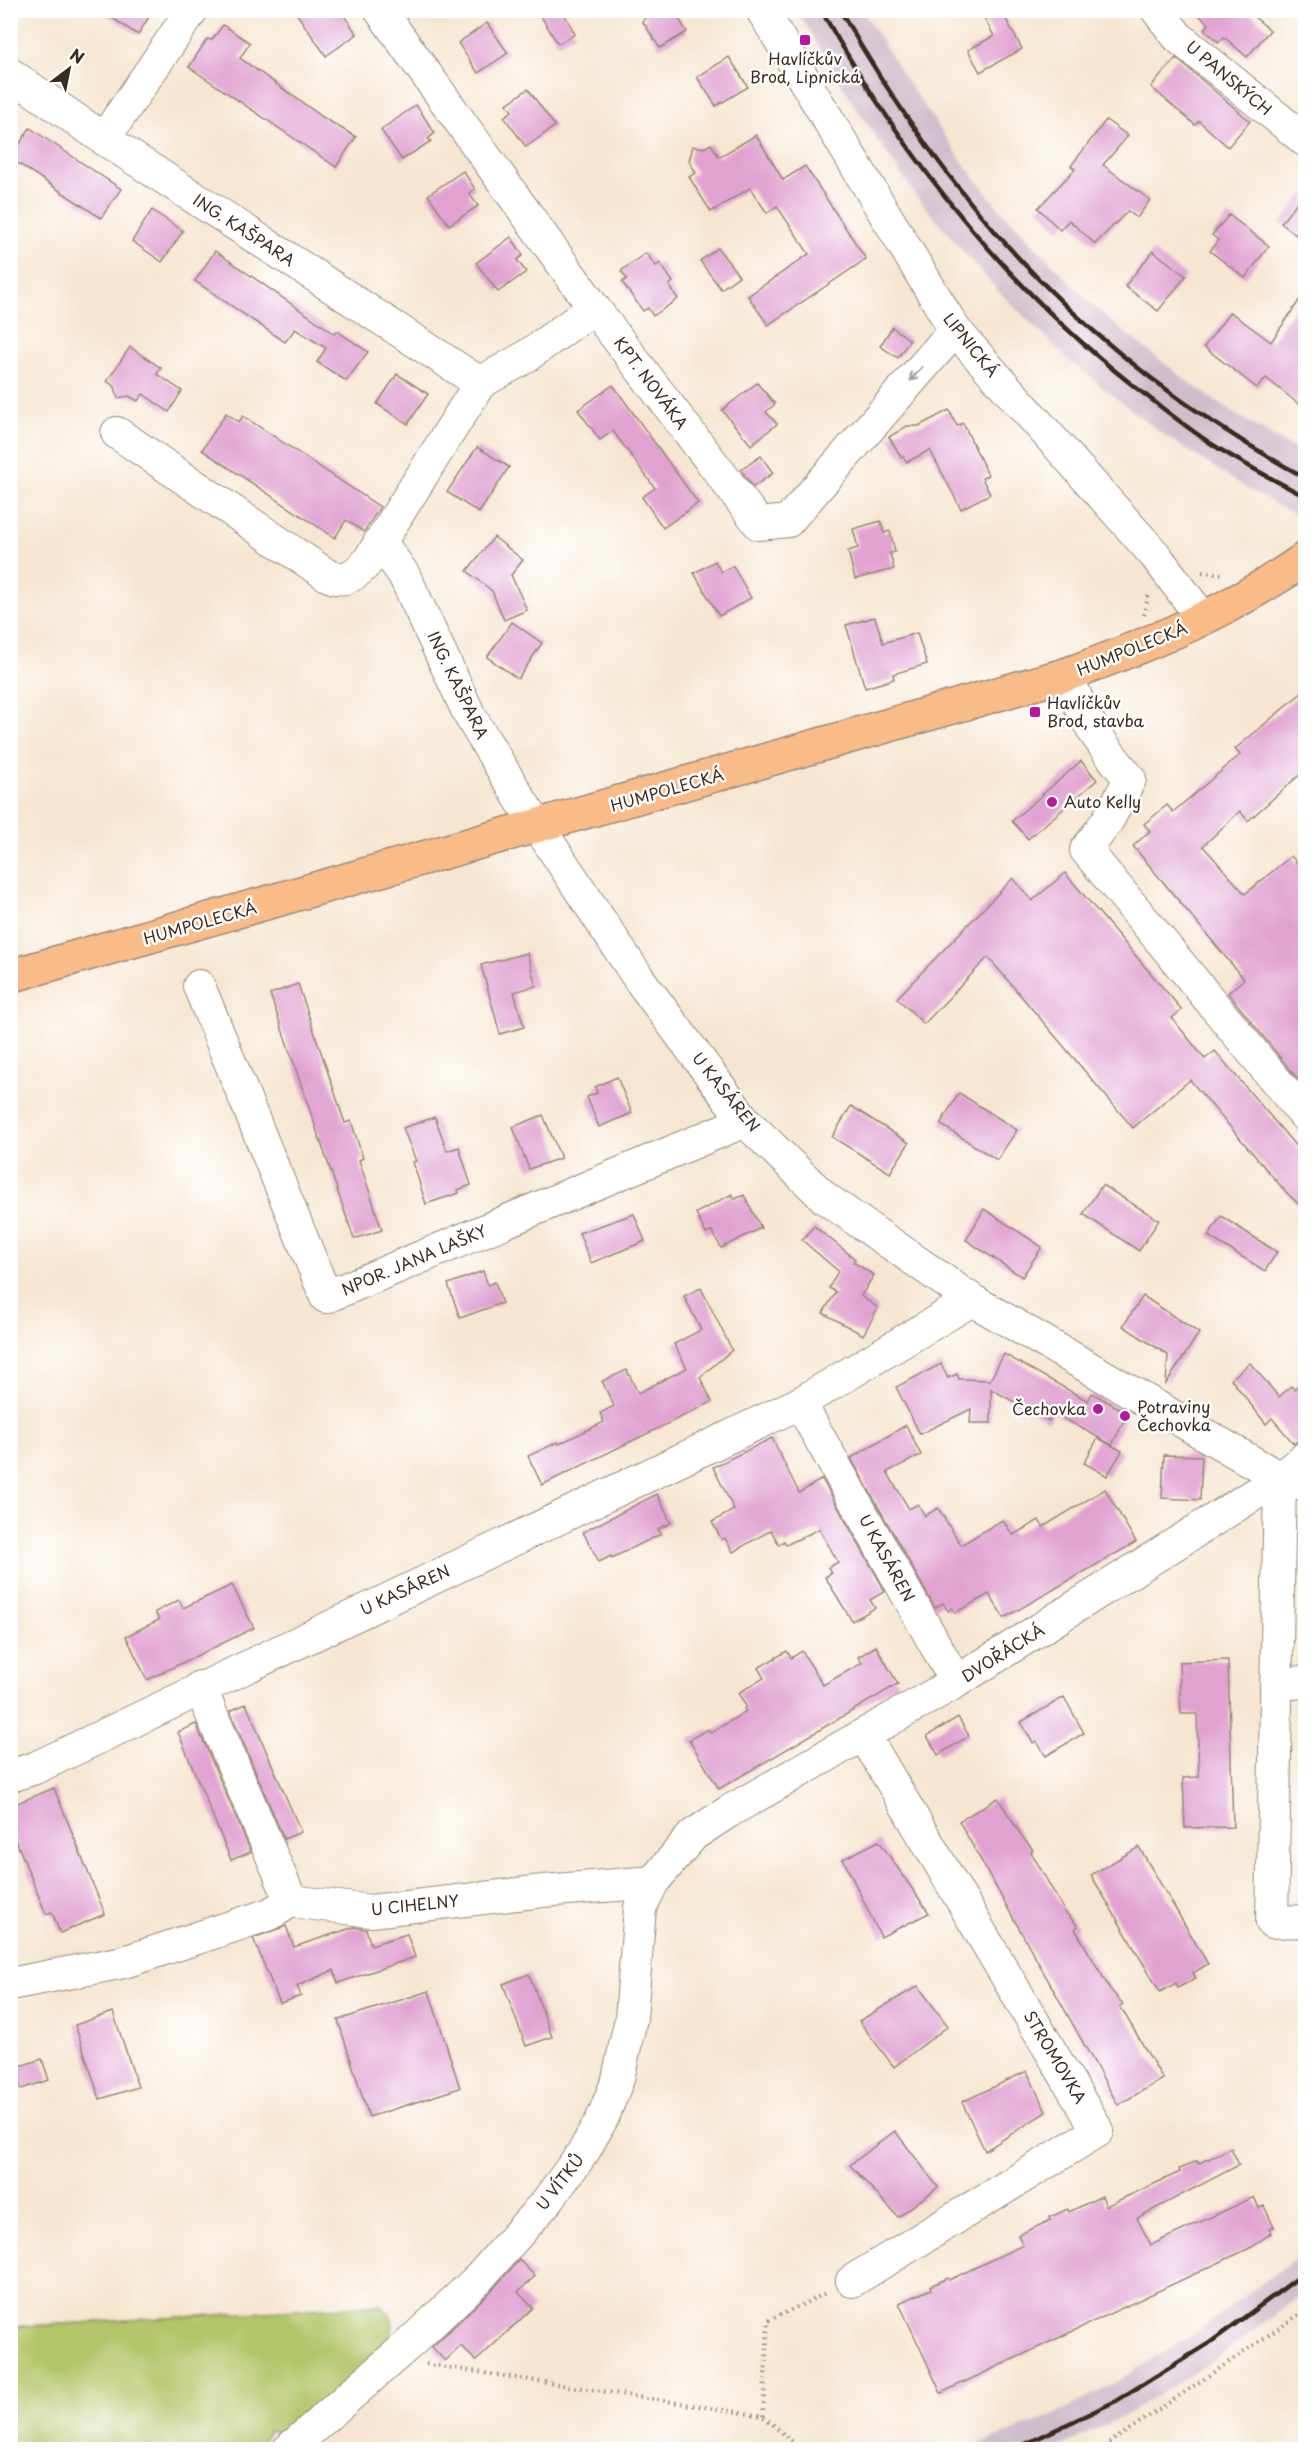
<svg xmlns="http://www.w3.org/2000/svg" width="1316" height="2460" font-family="'Playpen Sans',sans-serif">
<style>
.railway{fill:#d0bdcc}
.green{fill:#b2c568;stroke:#767843;stroke-width:1.5}
.building{fill:#e1a2d2}
.lines{fill:none;stroke-linecap:round;stroke-linejoin:round}
.minor-casing{stroke:#988878;stroke-width:34}
.major-casing{stroke:#988878;stroke-width:36}
.path{stroke:#988878;stroke-width:4;stroke-dasharray:1.5 4.5;stroke-linecap:butt}
.minor{stroke:#fff;stroke-width:32}
.major{stroke:#f9bc89;stroke-width:33}
.rail{stroke:#3b2a1e;stroke-width:4.5}
.oneway{stroke:#a79f9a}
.poi-dot{fill:#b5179e;stroke:#fff;stroke-width:2}
.labels{text-anchor:middle;stroke-width:5;stroke-linejoin:round;paint-order:stroke}
.poi-label{font-size:16px;fill:#3b2a1e;stroke:#fff;text-anchor:start}
.street-label{font-size:16px;fill:#3b2a1e;stroke:#fff}
</style>
<rect width="100%" height="100%" fill="#fff"/>
<filter id="ink" filterUnits="userSpaceOnUse"><feTurbulence type="fractalNoise" baseFrequency=".0167" numOctaves="2"/><feDisplacementMap in="SourceGraphic" scale="12" xChannelSelector="R" yChannelSelector="G"/><feConvolveMatrix kernelMatrix="1 2 1 2 8 2 1 2 1" color-interpolation-filters="sRGB"/></filter>
<filter id="wash" filterUnits="userSpaceOnUse"><feTurbulence type="fractalNoise" baseFrequency=".008" numOctaves="4" result="noise"/><feDisplacementMap in="SourceGraphic" scale="24" xChannelSelector="R" yChannelSelector="G"/><feGaussianBlur stdDeviation="1.35" result="paint"/><feColorMatrix in="noise" values="0 0 0 0 0 0 0 0 0 0 0 0 0 0 0 0 0 1.4 0 .05"/><feComposite in="paint" operator="in"/></filter>
<g filter="url(#wash)">
<rect width="100%" height="100%" fill="#f6e6d1"/>
<g class="railway">
<polygon points="797,11 863,11 901,72 962,161 997,206 1069,282 1109,320 1191,384 1235,414 1305,455 1305,520 1251,491 1158,431 1072,363 995,288 916,196 853,103"/>
<polygon points="1305,2251 1305,2292 1217,2358 1124,2416 1055,2449 967,2449 1051,2416 1108,2387 1199,2330"/>
</g>
<path class="green" d="M380,2305c19,13 13,27 5,45l-93,86 -23,-6 -8,12 4,7 -254,1v-123z"/>
<g id="blocks">
<g class="building">
<polygon points="100,10 153,10 138,35"/>
<polygon points="294,10 340,10 357,34 326,56"/>
<polygon points="537,10 562,10 575,34 558,44"/>
<polygon points="642,10 674,10 687,32 660,48 642,21 646,18"/>
<polygon points="980,10 1001,10 1022,49 980,72 968,50 994,36"/>
<polygon points="1193,10 1246,10 1270,30 1247,57 1224,37 1219,42 1204,30 1209,24"/>
<polygon points="487,23 508,53 478,73 458,43"/>
<polygon points="223,25 250,43 240,58 324,118 356,137 336,167 189,67 207,39 212,40"/>
<polygon points="729,57 748,87 716,106 697,77"/>
<polygon points="1176,58 1250,121 1228,147 1199,121 1195,125 1151,87"/>
<polygon points="528,89 555,126 526,147 504,117 512,111 507,104"/>
<polygon points="416,105 435,133 428,139 431,141 402,160 381,130"/>
<polygon points="1106,120 1128,136 1103,165 1150,200 1137,218 1128,211 1095,244 1069,220 1060,230 1038,208 1075,169 1071,166"/>
<polygon points="30,128 121,189 101,218 10,158"/>
<polygon points="756,135 783,180 805,166 866,259 768,325 748,296 809,254 777,206 767,213 750,188 711,212 689,177 696,173 689,161 693,146 704,148 711,144 719,157"/>
<polygon points="463,171 475,189 469,193 478,206 449,225 428,195"/>
<polygon points="1305,192 1305,242 1281,223"/>
<polygon points="152,210 183,231 162,262 132,241"/>
<polygon points="1229,215 1269,246 1245,278 1210,251 1218,240 1212,235"/>
<polygon points="511,237 523,255 517,260 526,272 498,292 476,263"/>
<polygon points="718,248 739,276 721,289 700,261"/>
<polygon points="215,251 335,334 337,331 368,352 346,381 317,362 326,348 295,329 285,342 195,281"/>
<polygon points="1153,251 1186,276 1158,311 1125,286"/>
<polygon points="646,253 656,266 660,263 673,282 669,285 678,299 653,316 648,308 643,311 622,282 627,279 621,271"/>
<polygon points="1305,292 1305,409 1266,378 1257,388 1204,347 1230,312 1271,342"/>
<polygon points="892,327 910,340 898,358 880,346"/>
<polygon points="130,347 161,368 157,374 182,391 169,412 143,394 138,401 129,396 118,398 115,387 107,381"/>
<polygon points="397,374 428,394 408,424 377,404"/>
<polygon points="757,383 775,404 766,412 777,424 751,445 722,410"/>
<polygon points="613,385 698,503 663,528 642,497 655,488 613,431 600,440 578,410"/>
<polygon points="949,410 957,426 963,423 988,475 982,478 990,494 961,509 930,450 907,462 903,456 901,457 889,437 907,426 919,426"/>
<polygon points="226,413 239,422 243,416 380,507 364,532 346,520 335,538 202,450"/>
<polygon points="477,447 509,467 479,513 447,492"/>
<polygon points="761,456 773,473 753,487 741,470"/>
<polygon points="881,521 884,533 890,531 895,552 890,553 894,569 855,579 848,551 858,548 853,529"/>
<polygon points="494,537 523,560 511,575 527,610 504,620 492,591 467,571"/>
<polygon points="715,561 721,572 733,566 751,598 719,616 694,573"/>
<polygon points="875,617 883,643 917,633 927,664 893,674 894,679 865,688 846,625"/>
<polygon points="512,622 542,643 518,679 487,657"/>
<polygon points="1305,690 1305,770 1248,821 1240,811 1203,846 1245,894 1291,856 1305,872 1305,1088 1228,993 1244,979 1133,846 1150,831 1144,824 1167,805 1173,812 1240,755 1235,749"/>
<polygon points="1081,761 1097,780 1028,839 1012,821"/>
<polygon points="1065,873 1182,1010 1172,1018 1205,1059 1215,1051 1305,1157 1305,1211 1285,1191 1190,1080 1133,1128 988,957 924,1024 897,998 1013,878 1032,901"/>
<polygon points="527,953 536,986 514,992 524,1027 500,1034 481,965"/>
<polygon points="298,984 345,1123 351,1121 363,1158 359,1160 382,1230 354,1239 270,994"/>
<polygon points="617,1077 632,1113 599,1127 587,1097 597,1093 595,1087"/>
<polygon points="959,1093 1017,1130 997,1160 940,1124"/>
<polygon points="851,1106 909,1143 890,1173 832,1137"/>
<polygon points="543,1115 561,1158 529,1169 513,1127"/>
<polygon points="435,1117 447,1151 459,1147 471,1185 458,1190 459,1193 426,1204 413,1162 416,1161 403,1128"/>
<polygon points="1102,1185 1159,1220 1139,1251 1083,1214"/>
<polygon points="732,1194 735,1199 744,1195 761,1228 721,1248 712,1231 706,1234 696,1213"/>
<polygon points="984,1209 1042,1247 1022,1277 966,1240"/>
<polygon points="634,1214 645,1241 591,1263 579,1233"/>
<polygon points="1221,1216 1277,1252 1265,1271 1208,1236"/>
<polygon points="814,1226 855,1259 853,1262 874,1275 861,1296 878,1308 863,1335 823,1313 836,1292 829,1288 838,1271 802,1240"/>
<polygon points="483,1271 488,1285 495,1282 502,1303 460,1318 448,1284"/>
<polygon points="701,1288 732,1350 700,1377 712,1402 542,1485 528,1456 558,1442 559,1444 604,1422 600,1413 614,1406 602,1381 627,1370 638,1393 687,1368 674,1344 701,1330 684,1296"/>
<polygon points="1143,1296 1199,1333 1166,1384 1168,1355 1123,1326"/>
<polygon points="1004,1354 1088,1401 1092,1393 1128,1413 1112,1445 1054,1413 1049,1421 991,1389 991,1423 970,1423 971,1409 920,1434 896,1387 941,1364 948,1378 957,1374 959,1379 990,1380"/>
<polygon points="1250,1363 1279,1397 1291,1386 1294,1389 1305,1379 1305,1434 1294,1444 1272,1418 1266,1424 1231,1379"/>
<polygon points="906,1425 921,1455 887,1472 909,1509 918,1504 925,1516 938,1508 961,1545 1002,1520 1013,1535 1039,1520 1043,1527 1105,1489 1136,1542 1004,1618 989,1594 955,1613 952,1608 948,1611 943,1603 935,1608 851,1458"/>
<polygon points="772,1438 799,1493 822,1479 885,1591 870,1600 875,1608 852,1621 825,1577 832,1573 828,1568 838,1562 819,1529 786,1545 784,1541 779,1545 771,1530 733,1552 725,1538 722,1540 712,1522 734,1510 713,1467"/>
<polygon points="1098,1438 1122,1451 1107,1476 1084,1463"/>
<polygon points="1164,1455 1202,1456 1200,1500 1162,1498"/>
<polygon points="657,1494 671,1523 658,1529 661,1534 612,1558 611,1556 599,1562 583,1532"/>
<polygon points="232,1585 254,1628 147,1680 126,1636 159,1620 155,1612 179,1600 183,1608"/>
<polygon points="876,1646 898,1684 719,1789 689,1740 708,1729 711,1733 746,1711 744,1708 746,1706 738,1693 764,1678 758,1668 787,1651 791,1658 802,1651 823,1685 862,1663 858,1657"/>
<polygon points="1228,1660 1233,1827 1185,1828 1183,1778 1199,1777 1197,1714 1181,1714 1179,1662"/>
<polygon points="1064,1697 1084,1733 1046,1756 1036,1741 1033,1743 1021,1722"/>
<polygon points="246,1704 301,1832 284,1839 230,1711"/>
<polygon points="958,1717 969,1736 938,1755 927,1736"/>
<polygon points="196,1724 251,1852 231,1860 178,1732"/>
<polygon points="54,1788 105,1914 60,1933 52,1912 46,1914 10,1826 10,1806"/>
<polygon points="998,1798 1021,1835 1033,1850 1031,1852 1065,1912 1078,1926 1075,1929 1110,1989 1123,2004 1120,2006 1163,2079 1118,2105 959,1821"/>
<polygon points="879,1841 929,1913 881,1937 843,1859"/>
<polygon points="1139,1847 1208,1964 1193,1973 1196,1978 1178,1988 1176,1983 1160,1992 1091,1875"/>
<polygon points="286,1926 294,1947 354,1927 366,1929 371,1945 407,1934 415,1957 338,1983 334,1970 297,1986 301,1996 280,2003 253,1938"/>
<polygon points="529,1974 552,2037 526,2046 503,1984"/>
<polygon points="918,1986 948,2026 894,2067 859,2021"/>
<polygon points="429,1991 460,2088 369,2117 338,2020"/>
<polygon points="113,2012 138,2087 100,2099 75,2025"/>
<polygon points="42,2059 49,2080 21,2089 14,2068"/>
<polygon points="1027,2071 1046,2112 985,2151 962,2102"/>
<polygon points="895,2131 938,2187 898,2217 850,2165"/>
<polygon points="1231,2148 1239,2165 1137,2218 1151,2245 1254,2197 1259,2208 1264,2206 1274,2227 1269,2229 1271,2233 1252,2247 941,2393 899,2303 931,2289 930,2286 948,2278 949,2280 1023,2245 1018,2235 1051,2220 1050,2217 1068,2209 1069,2212 1102,2196 1106,2206 1180,2172 1179,2169 1197,2161 1198,2164"/>
<polygon points="519,2260 535,2276 518,2292 533,2308 476,2361 461,2346 445,2361 432,2347 491,2291"/>
</g>
</g>
</g>
<g filter="url(#ink)">
<use href="#blocks" fill-opacity="0" stroke="#988878" stroke-width="1.5"/>
<g class="lines">
<g class="minor-casing">
<g id="minor">
<polyline points="380,10 594,308 759,524 788,521 955,330"/>
<polyline points="762,10 955,330 1155,555 1203,619"/>
<polyline points="1157,10 1178,37 1306,141"/>
<polyline points="10,74 104,139 480,383"/>
<polyline points="104,139 192,10"/>
<path d="M117,433l210,142c18,9 30,-1 42,-15l111,-177 44,-25 70,-50"/>
<polyline points="380,541 404,575 470,716 522,802 639,979 745,1121 825,1198 972,1300 1280,1478 1298,1483"/>
<path d="M1068,674c11,41 36,74 62,105l-22,41 -22,30 220,267"/>
<polyline points="199,986 326,1297 745,1121"/>
<polyline points="800,1403 956,1682"/>
<polyline points="1280,1478 1272,1922 1306,1921"/>
<polyline points="1276,1684 1306,1682"/>
<polyline points="200,1687 291,1901"/>
<polyline points="10,1776 35,1768 800,1403 972,1300"/>
<polyline points="10,1984 124,1962 270,1914 291,1901 371,1911 543,1891 653,1882"/>
<polyline points="852,2281 1098,2131 864,1735"/>
<polyline points="288,2450 410,2343 479,2278 547,2201 584,2151 603,2117 618,2079 631,2018 640,1908 653,1882 693,1835 728,1812 956,1682 1280,1478 1306,1457"/>
</g>
</g>
<g class="major-casing">
<path id="major" d="M10,976l1058,-302c85,-31 163,-63 238,-116"/>
</g>
<g class="path">
<polyline points="1202,572 1224,574"/>
<polyline points="1144,615 1149,593"/>
<polyline points="426,2364 763,2416 802,2450"/>
<polyline points="763,2416 768,2321 828,2292"/>
<polyline points="1099,2450 1306,2310"/>
</g>
<use href="#minor" class="minor"/>
<use href="#major" class="major"/>
<g class="rail">
<path d="M821,10c87,153 190,284 331,390 21,16 43,34 66,48 29,18 58,33 88,49"/>
<path d="M840,10c118,207 256,354 466,468"/>
<polyline points="1013,2450 1116,2401 1208,2344 1306,2272"/>
</g>
</g>
<defs><path id="oneway-shaft" d="M-6 0H5M1.5-3L5.5 0L1.5 3" fill="none" stroke-width="1.6" stroke-linecap="round" stroke-linejoin="round" transform="scale(1.5)"/></defs>
<use class="oneway" href="#oneway-shaft" transform="translate(916 374) rotate(131)"/>
</g>
<g class="poi-dot">
<rect x="799" y="34" width="12" height="12" rx="3"/>
<rect x="1029" y="706" width="12" height="12" rx="3"/>
<circle cx="1052" cy="802" r="6"/>
<circle cx="1098" cy="1409" r="6"/>
<circle cx="1125" cy="1416" r="6"/>
</g>
<g class="labels">
<g class="poi-label">
<text x="805" y="65" text-anchor="middle">Havlíčkův<tspan x="805" dy="18">Brod, Lipnická</tspan></text>
<text x="1047" y="709">Havlíčkův<tspan x="1047" dy="18">Brod, stavba</tspan></text>
<text x="1064" y="808">Auto Kelly</text>
<text x="1137" y="1413">Potraviny<tspan x="1137" dy="18">Čechovka</tspan></text>
<text x="1086" y="1415" text-anchor="end">Čechovka</text>
</g>
<g class="street-label">
<text transform="translate(1229 78) rotate(40)" y="6">U PANSKÝCH</text>
<text transform="translate(244 230) rotate(33)" y="6">ING. KAŠPARA</text>
<text transform="translate(971 345) rotate(51)" y="6">LIPNICKÁ</text>
<text transform="translate(651 383) rotate(53)" y="6">KPT. NOVÁKA</text>
<text transform="translate(1132 649) rotate(-22)" y="6">HUMPOLECKÁ</text>
<text transform="translate(458 685) rotate(64)" y="6">ING. KAŠPARA</text>
<text transform="translate(667 790) rotate(-16)" y="6">HUMPOLECKÁ</text>
<text transform="translate(200 923) rotate(-16)" y="6">HUMPOLECKÁ</text>
<text transform="translate(726 1092) rotate(51)" y="6">U KASÁREN</text>
<text transform="translate(414 1260) rotate(-23)" y="6">NPOR. JANA LAŠKY</text>
<text transform="translate(887 1558) rotate(61)" y="6">U KASÁREN</text>
<text transform="translate(405 1590) rotate(-25)" y="6">U KASÁREN</text>
<text transform="translate(1003 1653) rotate(-32)" y="6">DVOŘÁCKÁ</text>
<text transform="translate(415 1905) rotate(-6)" y="6">U CIHELNY</text>
<text transform="translate(1055 2057) rotate(59)" y="6">STROMOVKA</text>
<text transform="translate(560 2182) rotate(-52)" y="6">U VÍTKŮ</text>
</g>
</g>
<rect width="1316" height="2460" fill="none" stroke="#fff" stroke-width="36"/>
<g transform="translate(69 69) rotate(32)" stroke="#ffffff" stroke-width="4.5" paint-order="stroke">
<path d="M0-4.5L10 22L0 15L-10 22Z" fill="#3b2a1e"/>
<text y="-9" font-size="16" font-weight="bold" text-anchor="middle" fill="#3b2a1e">N</text>
</g>
</svg>
